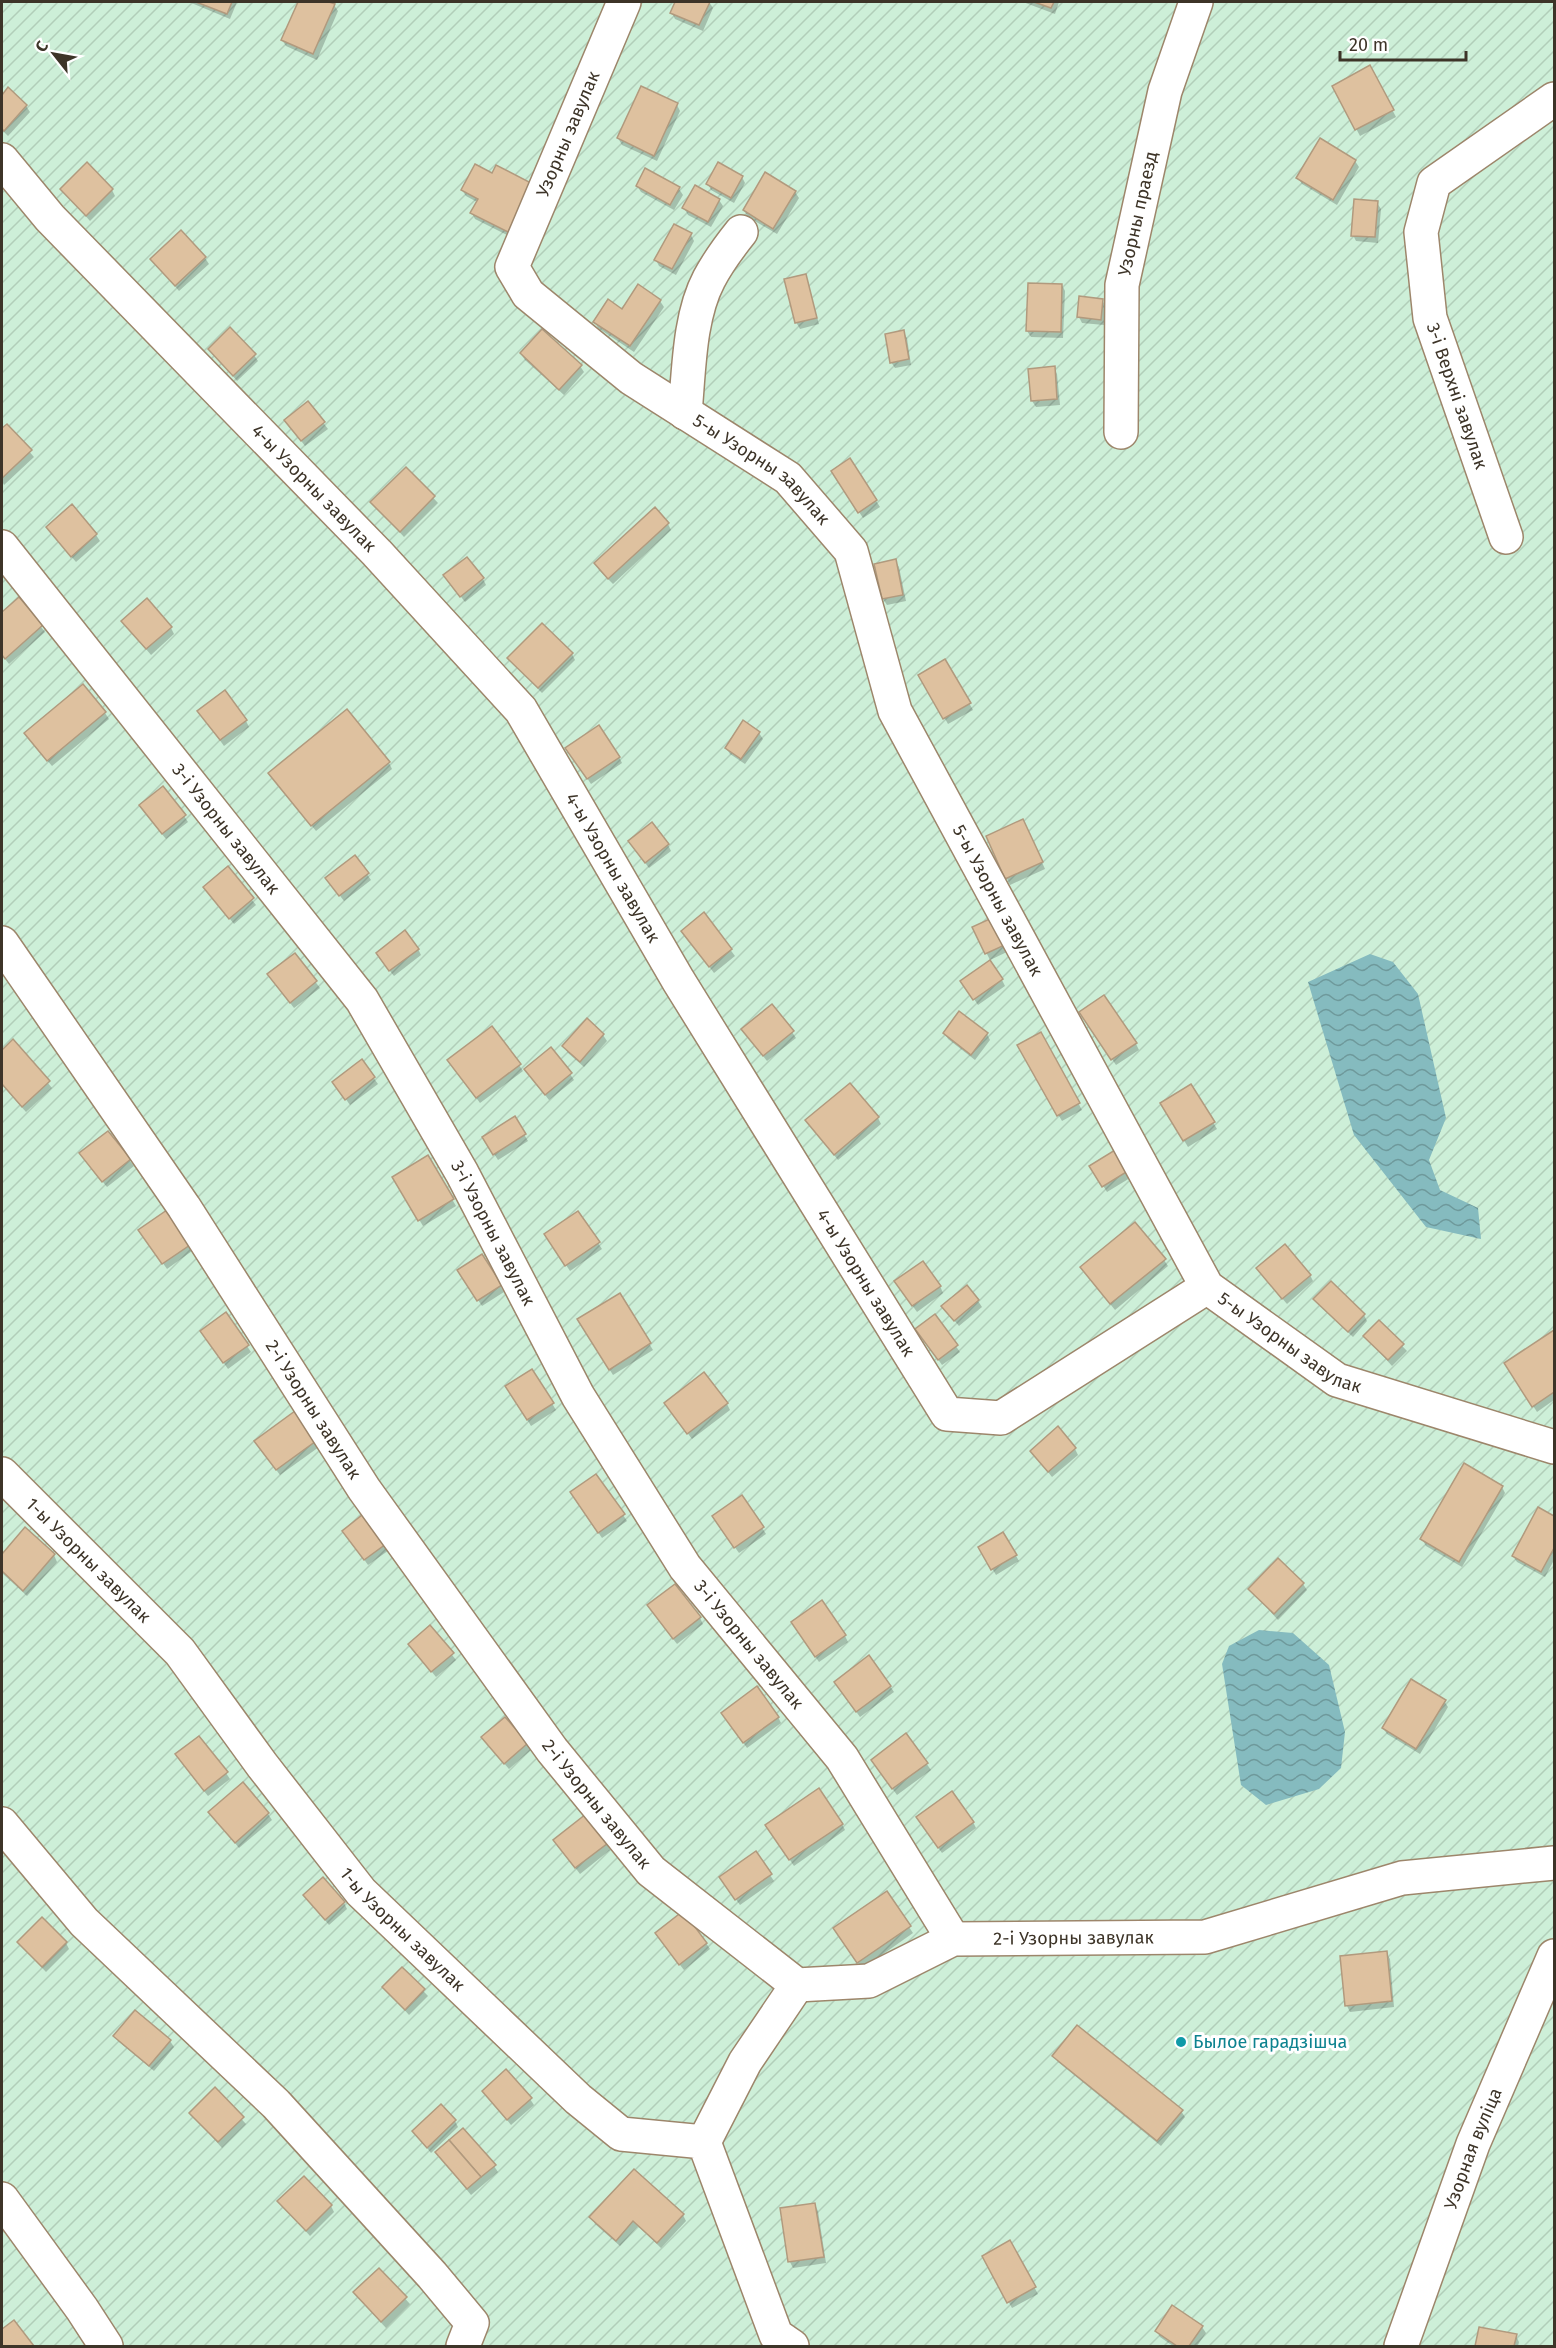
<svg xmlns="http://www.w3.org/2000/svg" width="1556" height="2348" font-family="'Fira Sans',sans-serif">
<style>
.garden{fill:url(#garden-furrows)}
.water{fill:url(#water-waves)}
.shadow{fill:#0003}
.building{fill:#dec19f;stroke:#b19a7e;stroke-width:1.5}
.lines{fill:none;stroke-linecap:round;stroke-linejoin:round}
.minor-casing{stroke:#9d866b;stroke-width:36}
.minor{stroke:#fff;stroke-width:33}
.culture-dot{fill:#0f9aa8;stroke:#fff;stroke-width:2}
.labels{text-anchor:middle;stroke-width:6;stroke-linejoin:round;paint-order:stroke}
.street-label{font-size:18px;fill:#3d3428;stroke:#fff}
.culture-label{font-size:18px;fill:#0d838f;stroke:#fff;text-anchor:start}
</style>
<defs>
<pattern id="garden-furrows" width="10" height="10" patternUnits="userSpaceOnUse" patternTransform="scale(1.5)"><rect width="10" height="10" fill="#cdefd8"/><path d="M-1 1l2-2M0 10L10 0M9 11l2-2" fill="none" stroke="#b1ceb9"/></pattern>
<pattern id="water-waves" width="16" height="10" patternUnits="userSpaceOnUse" patternTransform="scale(1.5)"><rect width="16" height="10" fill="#85bbbf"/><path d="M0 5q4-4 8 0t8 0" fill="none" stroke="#6e999b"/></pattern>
</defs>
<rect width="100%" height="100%" fill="#fdf3e7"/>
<rect class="garden" x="2" y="2" width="1552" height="2344"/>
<g class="water">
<polygon points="1370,954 1393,962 1418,994 1446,1118 1429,1160 1440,1190 1478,1208 1481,1239 1426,1227 1354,1135 1308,982"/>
<polygon points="1259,1630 1293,1633 1329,1665 1345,1732 1341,1768 1319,1789 1266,1805 1241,1785 1222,1664 1229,1646"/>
</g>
<g class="shadow">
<polygon points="189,2 237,2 230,19"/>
<polygon points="299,2 326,2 334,5 338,11 317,60 286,46 282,40"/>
<polygon points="677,2 709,2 713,8 703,31 675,19 672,13"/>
<polygon points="1023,2 1059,2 1055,14"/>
<polygon points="1370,67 1396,117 1360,136 1334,87"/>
<polygon points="9,89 26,106 30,112 8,136 2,130 2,97"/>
<polygon points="677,105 680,111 657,161 622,145 618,138"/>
<polygon points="1355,161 1359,167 1337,205 1302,184 1298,178"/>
<polygon points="492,175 531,185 511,237 475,219 472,213 477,202 466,196 462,190"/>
<polygon points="742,177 745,183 734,203 711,190 708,184"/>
<polygon points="637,186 679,189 683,195 674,210 641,192"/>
<polygon points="62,189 112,190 115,196 90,221"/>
<polygon points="795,192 799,198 777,234 748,217 744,210"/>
<polygon points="719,200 723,206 711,227 688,215 684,208"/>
<polygon points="1377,203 1381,209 1378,243 1356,241 1353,235"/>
<polygon points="691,235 694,241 676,275 659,266 656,260"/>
<polygon points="205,258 209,264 179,291 152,259"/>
<polygon points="805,275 819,324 800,329 796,322"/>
<polygon points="1062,285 1065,291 1063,338 1031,337 1027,331"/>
<polygon points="1102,300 1106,307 1104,325 1082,323 1079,317"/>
<polygon points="660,301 664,307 634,352 598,328 595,322 622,311"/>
<polygon points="903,332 907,338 911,365 895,368 891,362"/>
<polygon points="210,349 254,355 258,361 237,381"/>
<polygon points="521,354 580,366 584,372 564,395 525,360"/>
<polygon points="1054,368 1057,374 1060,405 1036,407 1032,401"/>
<polygon points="308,403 328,429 305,446 290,426"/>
<polygon points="7,426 34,457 4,485 2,481 2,430"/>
<polygon points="850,460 880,507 863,518 836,477"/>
<polygon points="406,469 438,503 404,537 372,502"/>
<polygon points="668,524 671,530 613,584 599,570 596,564"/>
<polygon points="52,534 96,535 100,541 76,562"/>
<polygon points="895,561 899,567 906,601 887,605 883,599 876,565"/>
<polygon points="445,576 483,579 486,585 465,602"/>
<polygon points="19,599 45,632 9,664 2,655 2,614"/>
<polygon points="123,621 171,628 174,634 151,655"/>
<polygon points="572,654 575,660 542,693 509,659"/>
<polygon points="945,661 973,710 948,724 920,675"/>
<polygon points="105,713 109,719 52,766 29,739"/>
<polygon points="203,717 246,721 249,727 224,746"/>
<polygon points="759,733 763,739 745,764 730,754 726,748"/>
<polygon points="571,754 619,757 622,763 591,784"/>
<polygon points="389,763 392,769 316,831 274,779"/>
<polygon points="144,812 184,816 188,822 166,839"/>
<polygon points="1026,827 1045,869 1010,885 988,837"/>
<polygon points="668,845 671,851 649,868 634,848"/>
<polygon points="355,857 371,880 344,901 331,884"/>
<polygon points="227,869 256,905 234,924 209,893"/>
<polygon points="704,915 735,956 714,973 687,937"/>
<polygon points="997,925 1009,951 990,960 974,928"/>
<polygon points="418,949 421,955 394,976 381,960"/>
<polygon points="295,955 320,988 294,1008 273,981"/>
<polygon points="1002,980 1005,986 978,1005 966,987"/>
<polygon points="1084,1018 1136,1044 1139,1050 1116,1065"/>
<polygon points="792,1032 796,1038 767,1061 746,1035"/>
<polygon points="945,1033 987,1034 990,1040 975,1060 948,1039"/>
<polygon points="1040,1034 1082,1110 1062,1121 1019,1046"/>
<polygon points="603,1035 607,1041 584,1067 568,1053 564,1047"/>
<polygon points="13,1041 52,1088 26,1112 2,1085 2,1052"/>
<polygon points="361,1061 378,1084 350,1105 338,1088"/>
<polygon points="519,1065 523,1071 480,1103 453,1066"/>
<polygon points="526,1070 570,1074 574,1080 549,1100"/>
<polygon points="1191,1086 1217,1129 1188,1147 1162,1104"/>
<polygon points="514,1118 528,1141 498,1160 484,1138"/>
<polygon points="878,1118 881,1124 838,1160 811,1126"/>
<polygon points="108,1133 134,1166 107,1187 85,1160"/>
<polygon points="1115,1152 1130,1178 1107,1192 1091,1166"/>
<polygon points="427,1157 456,1206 423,1226 394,1178"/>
<polygon points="578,1213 602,1249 570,1271 550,1241"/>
<polygon points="144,1236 189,1245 192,1251 167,1269"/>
<polygon points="482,1256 504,1292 482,1306 462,1276"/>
<polygon points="1164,1260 1168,1266 1115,1310 1086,1274"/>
<polygon points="1262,1275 1310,1275 1313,1281 1287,1304"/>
<polygon points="940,1286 943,1293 917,1312 900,1288"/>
<polygon points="619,1295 653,1350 613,1375 579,1320"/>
<polygon points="1315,1299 1364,1315 1367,1321 1353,1337 1319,1305"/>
<polygon points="978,1301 982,1307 959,1326 947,1312"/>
<polygon points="226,1315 251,1352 228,1369 206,1337"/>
<polygon points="934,1316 960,1352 942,1365 921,1335"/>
<polygon points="1379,1322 1407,1351 1392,1366 1365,1336"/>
<polygon points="1554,1332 1554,1400 1537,1412 1506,1363"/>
<polygon points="532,1371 556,1410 531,1426 507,1386"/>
<polygon points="727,1404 730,1410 692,1439 669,1409"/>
<polygon points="295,1414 319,1447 280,1475 260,1448"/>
<polygon points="1075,1449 1078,1455 1052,1477 1032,1452"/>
<polygon points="1502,1487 1505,1493 1462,1567 1426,1546 1422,1539"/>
<polygon points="742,1497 766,1534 739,1553 717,1522"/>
<polygon points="575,1499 623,1515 627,1521 602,1538"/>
<polygon points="1539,1509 1554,1518 1554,1560 1545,1577 1517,1562 1513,1556"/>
<polygon points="25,1529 54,1555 57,1562 27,1596 2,1573 2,1556"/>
<polygon points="344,1531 392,1548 368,1565"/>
<polygon points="1003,1534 1019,1561 996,1575 980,1548"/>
<polygon points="1278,1560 1303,1584 1307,1590 1278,1620 1250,1589"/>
<polygon points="652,1612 700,1618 703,1624 677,1644"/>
<polygon points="430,1627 456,1660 436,1677 414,1650"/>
<polygon points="796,1629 845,1636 848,1642 819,1662"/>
<polygon points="890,1686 894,1692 860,1717 839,1688"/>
<polygon points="1444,1701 1448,1707 1420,1754 1387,1734 1383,1728"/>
<polygon points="778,1717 781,1723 747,1748 727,1719"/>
<polygon points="906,1735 931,1770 897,1795 876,1766"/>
<polygon points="487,1744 527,1744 531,1750 509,1769"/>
<polygon points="180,1761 226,1773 230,1779 208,1796"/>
<polygon points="210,1812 268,1814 272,1820 239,1848"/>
<polygon points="973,1822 976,1828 942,1853 921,1824"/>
<polygon points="842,1824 845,1830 794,1866 771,1832"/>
<polygon points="607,1844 610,1850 580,1874 559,1846"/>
<polygon points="755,1853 774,1881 740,1905 724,1883"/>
<polygon points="886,1893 913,1933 862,1969 839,1935"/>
<polygon points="305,1896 344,1903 347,1909 329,1925"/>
<polygon points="660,1940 706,1943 710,1949 684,1970"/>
<polygon points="19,1943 66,1943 69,1949 46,1972"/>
<polygon points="1386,1953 1390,1959 1394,2007 1350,2012 1347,2006"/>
<polygon points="402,1969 428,1996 409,2015 384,1987"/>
<polygon points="136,2012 170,2041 174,2047 154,2071 119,2042 115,2036"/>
<polygon points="1054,2056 1181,2111 1185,2117 1161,2146 1058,2062"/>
<polygon points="215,2090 246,2124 222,2148 191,2113"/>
<polygon points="484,2091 530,2099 534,2105 511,2125"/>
<polygon points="455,2121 458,2127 431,2153 414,2131"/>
<polygon points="437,2153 494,2166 498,2172 471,2195"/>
<polygon points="279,2201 331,2206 334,2212 310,2236"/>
<polygon points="815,2205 818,2211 826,2263 793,2268 790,2262"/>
<polygon points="683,2215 686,2221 661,2248 638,2226 620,2246 595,2224 591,2217"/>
<polygon points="1009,2242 1038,2294 1012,2308 984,2256"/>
<polygon points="379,2270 410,2304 386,2328 354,2293"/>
<polygon points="14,2322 32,2346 2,2346 2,2331"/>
<polygon points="1202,2327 1206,2333 1197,2346 1173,2346 1160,2337 1157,2331"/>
<polygon points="1481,2328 1516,2336 1519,2342 1518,2346 1477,2346"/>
</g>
<g class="building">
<polygon points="196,2 232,2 227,14"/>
<polygon points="298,2 329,2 335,4 313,54 281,40"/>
<polygon points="675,2 710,2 699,25 670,13"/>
<polygon points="1034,2 1054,2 1051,8"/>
<polygon points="1370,65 1394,110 1355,130 1332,86"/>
<polygon points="641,86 678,103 654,156 617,138"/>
<polygon points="8,87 27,105 4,131 2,129 2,95"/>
<polygon points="1320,138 1356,160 1333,200 1296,178"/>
<polygon points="87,162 113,189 86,216 60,189"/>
<polygon points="718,162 743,176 731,198 706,184"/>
<polygon points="475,164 492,173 496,165 533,184 508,232 470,213 478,199 461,190"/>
<polygon points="645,168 680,187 670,205 636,186"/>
<polygon points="765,172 796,191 773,229 743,210"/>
<polygon points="695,185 720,199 708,222 682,208"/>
<polygon points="1354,199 1378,201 1375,237 1351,236"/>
<polygon points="674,224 692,233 672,269 654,260"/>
<polygon points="181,230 206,257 175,286 150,259"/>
<polygon points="806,274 817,318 795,323 784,279"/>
<polygon points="1028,283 1062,284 1061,332 1026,331"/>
<polygon points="638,284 661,300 630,346 593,322 608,299 622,309"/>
<polygon points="1079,296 1103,299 1101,320 1077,317"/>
<polygon points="230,327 256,354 233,376 208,349"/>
<polygon points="542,329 582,365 559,390 520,353"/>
<polygon points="904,330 909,359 890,363 885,334"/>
<polygon points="1055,366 1057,399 1031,401 1028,369"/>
<polygon points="308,401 325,422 301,441 284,420"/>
<polygon points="7,424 32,450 2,478 2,428"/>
<polygon points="850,458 877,500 858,513 831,471"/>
<polygon points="406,467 435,496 400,532 370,502"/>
<polygon points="72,504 97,534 71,557 46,527"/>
<polygon points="655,507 669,523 608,579 594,563"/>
<polygon points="467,557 484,578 460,597 443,575"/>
<polygon points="896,559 903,595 882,599 874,564"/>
<polygon points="19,597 43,625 5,659 2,655 2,612"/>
<polygon points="147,598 172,627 146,649 121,621"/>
<polygon points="542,623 573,653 538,688 507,658"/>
<polygon points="945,659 971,703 943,719 918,675"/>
<polygon points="83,684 106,712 47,761 24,733"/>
<polygon points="225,690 247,720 220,740 197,711"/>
<polygon points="347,709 390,762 311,826 268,773"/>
<polygon points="743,720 760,732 741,759 725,748"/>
<polygon points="599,725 620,757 587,779 565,748"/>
<polygon points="163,786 186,815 162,834 139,805"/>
<polygon points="1023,819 1043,862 1005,879 986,836"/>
<polygon points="652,822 669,844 645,863 628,841"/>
<polygon points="355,855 369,873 339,896 325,878"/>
<polygon points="228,866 254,898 229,919 203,887"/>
<polygon points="704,912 732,949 709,967 681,931"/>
<polygon points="994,917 1007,944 985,954 972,927"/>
<polygon points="405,930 419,949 389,971 376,953"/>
<polygon points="295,953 317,981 290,1003 267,974"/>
<polygon points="990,960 1003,979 973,1000 960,981"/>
<polygon points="1104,995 1137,1043 1111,1060 1079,1012"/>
<polygon points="772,1004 794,1031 763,1056 741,1029"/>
<polygon points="959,1011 988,1033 971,1055 943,1033"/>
<polygon points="587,1018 604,1034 580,1062 562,1046"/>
<polygon points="492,1026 521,1064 476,1098 447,1060"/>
<polygon points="1041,1032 1080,1103 1057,1116 1017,1045"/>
<polygon points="13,1039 50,1081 22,1107 2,1084 2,1050"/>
<polygon points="551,1047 572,1073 545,1095 524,1069"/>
<polygon points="362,1059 375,1077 345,1100 332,1082"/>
<polygon points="850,1083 879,1117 834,1155 805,1120"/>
<polygon points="1191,1084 1215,1122 1183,1141 1160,1103"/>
<polygon points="515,1116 526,1134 493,1155 482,1137"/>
<polygon points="108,1131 131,1159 102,1182 79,1153"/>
<polygon points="1115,1150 1128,1171 1102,1187 1089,1166"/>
<polygon points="428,1155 454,1199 418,1221 392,1177"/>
<polygon points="167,1210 190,1245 162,1264 138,1230"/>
<polygon points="578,1211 600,1242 565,1266 544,1234"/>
<polygon points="1135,1222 1166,1259 1110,1304 1080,1267"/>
<polygon points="1285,1244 1311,1275 1282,1299 1256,1268"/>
<polygon points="482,1254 502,1285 477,1301 457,1270"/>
<polygon points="923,1261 941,1286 912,1306 894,1281"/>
<polygon points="1331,1281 1365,1314 1348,1332 1313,1299"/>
<polygon points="967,1285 979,1300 954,1321 941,1306"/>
<polygon points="620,1293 651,1343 609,1370 577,1319"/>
<polygon points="226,1312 249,1345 223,1363 200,1331"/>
<polygon points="935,1314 958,1345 938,1360 915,1329"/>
<polygon points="1379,1320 1404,1344 1388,1360 1363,1336"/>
<polygon points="1554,1330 1554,1392 1532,1407 1504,1363"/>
<polygon points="532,1369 554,1403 527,1420 505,1386"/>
<polygon points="704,1372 728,1403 687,1434 664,1403"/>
<polygon points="295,1411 316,1441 276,1470 254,1441"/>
<polygon points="1058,1426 1076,1448 1048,1472 1030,1451"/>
<polygon points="1464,1463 1503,1486 1459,1562 1420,1539"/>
<polygon points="596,1474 625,1514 598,1533 570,1492"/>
<polygon points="742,1495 764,1527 734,1548 712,1516"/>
<polygon points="1538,1507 1554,1516 1554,1548 1541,1572 1512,1556"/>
<polygon points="367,1511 390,1541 364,1560 342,1531"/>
<polygon points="25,1527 55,1554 23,1591 2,1571 2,1554"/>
<polygon points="1003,1532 1017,1555 991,1570 978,1547"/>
<polygon points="1278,1558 1304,1583 1274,1614 1248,1589"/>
<polygon points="675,1584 701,1617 673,1639 647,1605"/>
<polygon points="822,1600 846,1635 815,1657 791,1622"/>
<polygon points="430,1625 454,1653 431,1672 408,1644"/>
<polygon points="869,1655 891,1686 856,1712 834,1682"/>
<polygon points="1411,1679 1446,1700 1416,1749 1382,1728"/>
<polygon points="757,1686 779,1717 743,1743 721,1713"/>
<polygon points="505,1717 528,1743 504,1764 481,1737"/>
<polygon points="906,1733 928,1763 892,1789 871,1760"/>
<polygon points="199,1736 228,1772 204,1791 175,1754"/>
<polygon points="243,1782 269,1813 235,1843 208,1812"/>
<polygon points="819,1788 843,1824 789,1860 765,1825"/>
<polygon points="952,1791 974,1822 938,1848 916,1817"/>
<polygon points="586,1814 608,1843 575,1868 553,1840"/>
<polygon points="756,1851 772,1874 735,1900 719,1877"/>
<polygon points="323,1877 345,1902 325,1920 303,1895"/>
<polygon points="887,1891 911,1926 857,1963 833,1928"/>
<polygon points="683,1911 707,1943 679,1965 655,1933"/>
<polygon points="42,1917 67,1942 42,1967 17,1942"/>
<polygon points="1387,1951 1392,2001 1345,2006 1340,1956"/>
<polygon points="402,1967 425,1989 405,2010 382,1987"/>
<polygon points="135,2010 171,2040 149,2066 113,2036"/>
<polygon points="1077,2025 1183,2110 1157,2141 1052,2056"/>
<polygon points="506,2069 532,2098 507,2120 482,2091"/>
<polygon points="215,2087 244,2117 218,2142 189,2113"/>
<polygon points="441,2104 456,2120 427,2148 412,2131"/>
<polygon points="463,2128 496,2165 481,2177 449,2140"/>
<polygon points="449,2140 481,2177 467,2189 435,2152"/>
<polygon points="634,2169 684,2214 657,2243 633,2221 616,2241 589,2217"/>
<polygon points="304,2176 332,2205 306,2231 277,2201"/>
<polygon points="815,2203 824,2257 788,2262 780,2208"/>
<polygon points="1010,2240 1036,2287 1007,2303 982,2256"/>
<polygon points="379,2268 407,2297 381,2322 353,2292"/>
<polygon points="1172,2305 1203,2326 1189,2346 1177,2346 1155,2331"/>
<polygon points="14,2320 34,2346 2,2346 2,2329"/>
<polygon points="1479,2327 1517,2334 1514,2346 1475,2346"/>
</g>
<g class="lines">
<g class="minor-casing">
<g id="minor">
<path id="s1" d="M624,2l-112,265 16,27 103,84 157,100 63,73 44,160 312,576 130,93 217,67"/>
<path id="s2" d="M2,160l48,58 327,335 144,157 157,270 269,434 54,4 206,-131"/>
<path d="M685,413c4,-43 4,-96 24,-134 9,-17 20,-32 32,-47"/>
<path id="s3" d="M1121,432l1,-147 43,-194 31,-89"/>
<polyline points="1506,537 1430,318 1421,232 1434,183 1554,99"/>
<path id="s4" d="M2,547l360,453 100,173 116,223 107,171 157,191 111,181"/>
<path id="s5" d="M2,943l182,264 180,282 188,261 99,121 146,114 72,-4 84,-42 252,-2 197,-59 152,-15"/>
<path id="s6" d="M2,1474l178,178 82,113 99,127 217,207 43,35 83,8 72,193 16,11"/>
<polyline points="2,1824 84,1922 276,2104 432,2275 472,2323 463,2346"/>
<polyline points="704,2142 745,2062 797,1985"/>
<polyline points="2,2199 82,2309 106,2346"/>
<path id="s7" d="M1401,2346l72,-202 81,-188"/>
</g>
</g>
<use href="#minor" class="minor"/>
</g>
<circle class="culture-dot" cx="1181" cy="2042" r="6"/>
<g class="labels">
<g class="street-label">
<text transform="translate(568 134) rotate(-67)" y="6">Узорны завулак</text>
<text dy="6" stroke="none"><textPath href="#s3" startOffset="220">Узорны праезд</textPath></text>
<text transform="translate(1457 396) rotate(71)" y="6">3-і Верхні завулак</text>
<text dy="6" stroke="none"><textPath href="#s1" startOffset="612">5-ы Узорны завулак</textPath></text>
<text dy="6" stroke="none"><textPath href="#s2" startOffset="453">4-ы Узорны завулак</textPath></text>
<text dy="6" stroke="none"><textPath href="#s4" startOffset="360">3-і Узорны завулак</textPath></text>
<text dy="6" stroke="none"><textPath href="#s2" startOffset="939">4-ы Узорны завулак</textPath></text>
<text dy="6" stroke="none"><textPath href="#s1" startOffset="1116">5-ы Узорны завулак</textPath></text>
<text dy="6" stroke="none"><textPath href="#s4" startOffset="846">3-і Узорны завулак</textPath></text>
<text dy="6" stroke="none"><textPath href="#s2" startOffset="1425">4-ы Узорны завулак</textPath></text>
<text dy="6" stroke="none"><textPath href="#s1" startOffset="1656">5-ы Узорны завулак</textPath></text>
<text dy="6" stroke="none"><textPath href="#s5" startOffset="561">2-і Узорны завулак</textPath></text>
<text dy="6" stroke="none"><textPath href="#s6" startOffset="122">1-ы Узорны завулак</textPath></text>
<text dy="6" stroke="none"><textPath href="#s4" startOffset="1332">3-і Узорны завулак</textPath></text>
<text dy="6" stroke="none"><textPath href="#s5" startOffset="1047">2-і Узорны завулак</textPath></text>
<text dy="6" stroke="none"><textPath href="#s6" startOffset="608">1-ы Узорны завулак</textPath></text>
<text dy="6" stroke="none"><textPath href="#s5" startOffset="1605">2-і Узорны завулак</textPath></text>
<text dy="6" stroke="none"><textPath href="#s7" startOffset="210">Узорная вуліца</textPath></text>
</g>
<g class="culture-label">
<text x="1193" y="2048">Былое гарадзішча</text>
</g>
</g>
<rect width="1556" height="2348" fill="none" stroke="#3d3428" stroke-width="6"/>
<g transform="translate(54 54) rotate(301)" stroke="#ffffff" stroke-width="4.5" paint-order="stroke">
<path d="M0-4.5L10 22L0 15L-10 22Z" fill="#3d3428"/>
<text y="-9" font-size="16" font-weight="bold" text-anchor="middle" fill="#3d3428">С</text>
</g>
<path d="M1340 51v9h126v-9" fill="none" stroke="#3d3428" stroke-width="3"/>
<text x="1349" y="51" font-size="18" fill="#3d3428" stroke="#ffffff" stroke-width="4.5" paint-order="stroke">20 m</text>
</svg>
